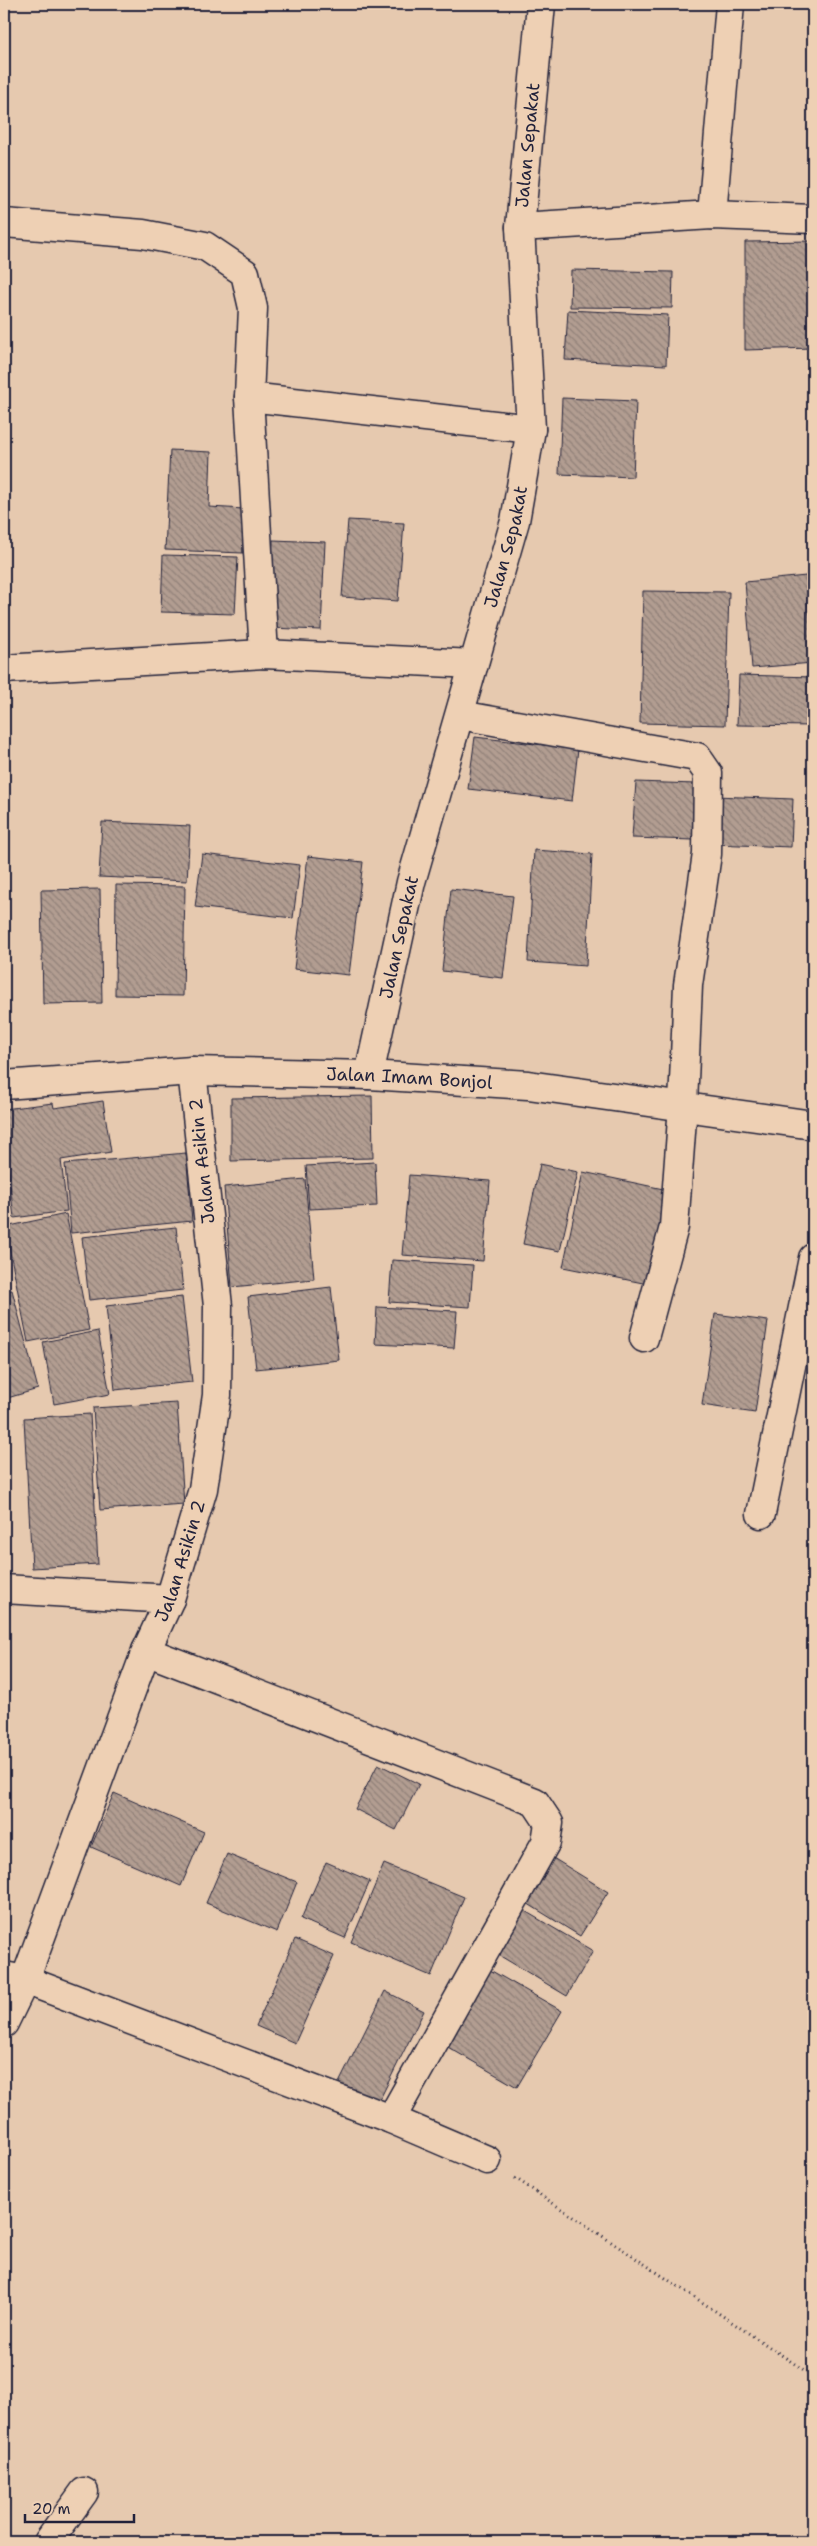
<svg xmlns="http://www.w3.org/2000/svg" width="817" height="2546" font-family="'Shantell Sans',sans-serif">
<style>
.building{fill:url(#building-back-hatch);stroke:#22223b}
.lines{fill:none;stroke-linecap:round;stroke-linejoin:round}
.street-casing{stroke:#22223b;stroke-width:31}
.highway-casing{stroke:#22223b;stroke-width:31}
.path{stroke:#22223b;stroke-width:3;stroke-dasharray:1 4;stroke-linecap:butt}
.street{stroke:#eed0b4;stroke-width:28}
.highway{stroke:#eed0b4;stroke-width:28}
.labels{text-anchor:middle;stroke-width:5;stroke-linejoin:round;paint-order:stroke}
.street-label{font-size:18px;fill:#22223b;stroke:#eed0b4}
</style>
<defs>
<pattern id="building-back-hatch" width="6" height="6" patternUnits="userSpaceOnUse" patternTransform="scale(1.25)"><rect width="6" height="6" fill="#b29d91"/><path d="M-1 5l2 2M0 0l6 6M5-1l2 2" fill="none" stroke="#908078"/></pattern>
</defs>
<rect width="100%" height="100%" fill="#e6c9af"/>
<filter id="ink" filterUnits="userSpaceOnUse"><feTurbulence type="fractalNoise" baseFrequency=".02" numOctaves="2"/><feDisplacementMap in="SourceGraphic" scale="10" xChannelSelector="R" yChannelSelector="G"/><feConvolveMatrix kernelMatrix="1 2 1 2 8 2 1 2 1" color-interpolation-filters="sRGB"/></filter>
<g filter="url(#ink)">
<g class="building">
<polygon points="813,241 813,348 745,350 745,242"/>
<polygon points="571,270 673,272 672,308 570,307"/>
<polygon points="568,310 668,315 666,365 565,360"/>
<polygon points="562,398 636,401 633,477 559,474"/>
<polygon points="170,450 211,452 209,507 245,509 243,553 165,550"/>
<polygon points="348,520 404,523 398,601 342,597"/>
<polygon points="273,540 325,542 321,630 269,628"/>
<polygon points="163,555 238,557 235,614 161,612"/>
<polygon points="806,576 813,663 752,668 745,582"/>
<polygon points="643,591 729,592 725,725 640,723"/>
<polygon points="739,675 813,677 813,726 737,725"/>
<polygon points="475,737 578,749 572,801 468,789"/>
<polygon points="636,782 696,784 693,840 632,838"/>
<polygon points="715,796 793,799 791,847 713,844"/>
<polygon points="102,822 190,826 187,881 99,877"/>
<polygon points="534,850 592,854 586,966 528,962"/>
<polygon points="202,854 300,865 293,918 195,907"/>
<polygon points="308,856 363,862 349,975 294,969"/>
<polygon points="116,885 185,886 183,996 115,995"/>
<polygon points="100,889 102,1003 43,1004 41,890"/>
<polygon points="451,889 513,896 503,978 442,971"/>
<polygon points="372,1096 373,1158 231,1161 231,1098"/>
<polygon points="103,1101 111,1152 61,1160 67,1211 14,1218 4,1134 4,1109 53,1103 54,1108"/>
<polygon points="4,1144 11,1219 4,1220"/>
<polygon points="186,1153 192,1221 71,1233 65,1164"/>
<polygon points="375,1162 377,1206 309,1209 306,1166"/>
<polygon points="540,1164 578,1172 560,1251 523,1244"/>
<polygon points="583,1172 668,1190 648,1284 563,1267"/>
<polygon points="409,1175 490,1181 483,1261 402,1255"/>
<polygon points="305,1179 314,1279 232,1287 224,1187"/>
<polygon points="66,1214 89,1330 28,1342 5,1227"/>
<polygon points="176,1227 183,1290 89,1300 82,1237"/>
<polygon points="392,1260 473,1265 470,1307 389,1302"/>
<polygon points="331,1287 339,1360 256,1369 248,1297"/>
<polygon points="12,1290 38,1389 4,1399 4,1292"/>
<polygon points="182,1297 192,1382 115,1390 106,1306"/>
<polygon points="377,1307 457,1311 454,1348 375,1344"/>
<polygon points="715,1314 768,1321 755,1413 702,1405"/>
<polygon points="98,1331 110,1394 54,1404 43,1342"/>
<polygon points="177,1403 184,1504 100,1510 93,1408"/>
<polygon points="90,1414 98,1564 32,1568 24,1418"/>
<polygon points="378,1764 419,1784 396,1830 355,1809"/>
<polygon points="114,1793 204,1832 181,1886 91,1847"/>
<polygon points="227,1854 297,1882 277,1932 206,1903"/>
<polygon points="553,1858 608,1892 580,1936 525,1902"/>
<polygon points="326,1862 370,1881 345,1938 301,1919"/>
<polygon points="384,1864 464,1897 431,1976 351,1942"/>
<polygon points="523,1910 593,1951 567,1996 497,1954"/>
<polygon points="295,1939 334,1956 295,2043 256,2026"/>
<polygon points="483,1966 562,2011 517,2087 439,2042"/>
<polygon points="385,1991 424,2011 375,2109 336,2089"/>
</g>
<g class="lines">
<g class="street-casing">
<g id="street">
<polyline points="712,215 730,4"/>
<polyline points="4,223 143,234 205,246 245,273 253,308 249,397 264,654"/>
<polyline points="520,227 712,215 813,219"/>
<polyline points="249,397 531,429"/>
<polyline points="4,669 264,654 474,664"/>
<polyline points="460,715 697,757 708,773 707,854 688,985 683,1105 674,1227 644,1338"/>
<path id="s1" d="M369,1075l42,-193 104,-361 16,-92 -11,-202 21,-223"/>
<polyline points="761,1514 813,1258"/>
<polyline points="4,1589 170,1599"/>
<polyline points="146,1651 535,1802 549,1823 546,1842 391,2119"/>
<polyline points="4,1976 25,1980 391,2119 487,2160"/>
<path id="s2" d="M4,2023l21,-43 121,-329 24,-52 33,-110 14,-94 1,-89 -26,-235"/>
<polyline points="48,2542 84,2492"/>
</g>
</g>
<g class="highway-casing">
<g id="highway">
<path id="s3" d="M4,1085l188,-14 177,4 159,10 285,40"/>
</g>
</g>
<polyline class="path" points="515,2178 813,2376"/>
<use href="#street" class="street"/>
<use href="#highway" class="highway"/>
</g>
</g>
<g class="labels">
<g class="street-label">
<text dy="6" stroke="none"><textPath href="#s1" startOffset="951">Jalan Sepakat</textPath></text>
<text dy="6" stroke="none"><textPath href="#s1" startOffset="546">Jalan Sepakat</textPath></text>
<text dy="6" stroke="none"><textPath href="#s1" startOffset="141">Jalan Sepakat</textPath></text>
<text dy="6" stroke="none"><textPath href="#s3" startOffset="406">Jalan Imam Bonjol</textPath></text>
<text transform="translate(202 1161) rotate(-96)" y="6">Jalan Asikin 2</text>
<text dy="6" stroke="none"><textPath href="#s2" startOffset="495">Jalan Asikin 2</textPath></text>
</g>
</g>
<rect width="817" height="2546" fill="none" stroke="#eed0b4" stroke-width="20"/>
<rect x="10" y="10" width="797" height="2526" fill="none" stroke="#22223b" stroke-width="2" filter="url(#ink)"/>
<path d="M25 2514v8h109v-8" fill="none" stroke="#22223b" stroke-width="2.5"/>
<text x="32" y="2514" font-size="15" fill="#22223b" stroke="#eed0b4" stroke-width="4" paint-order="stroke">20 m</text>
</svg>
